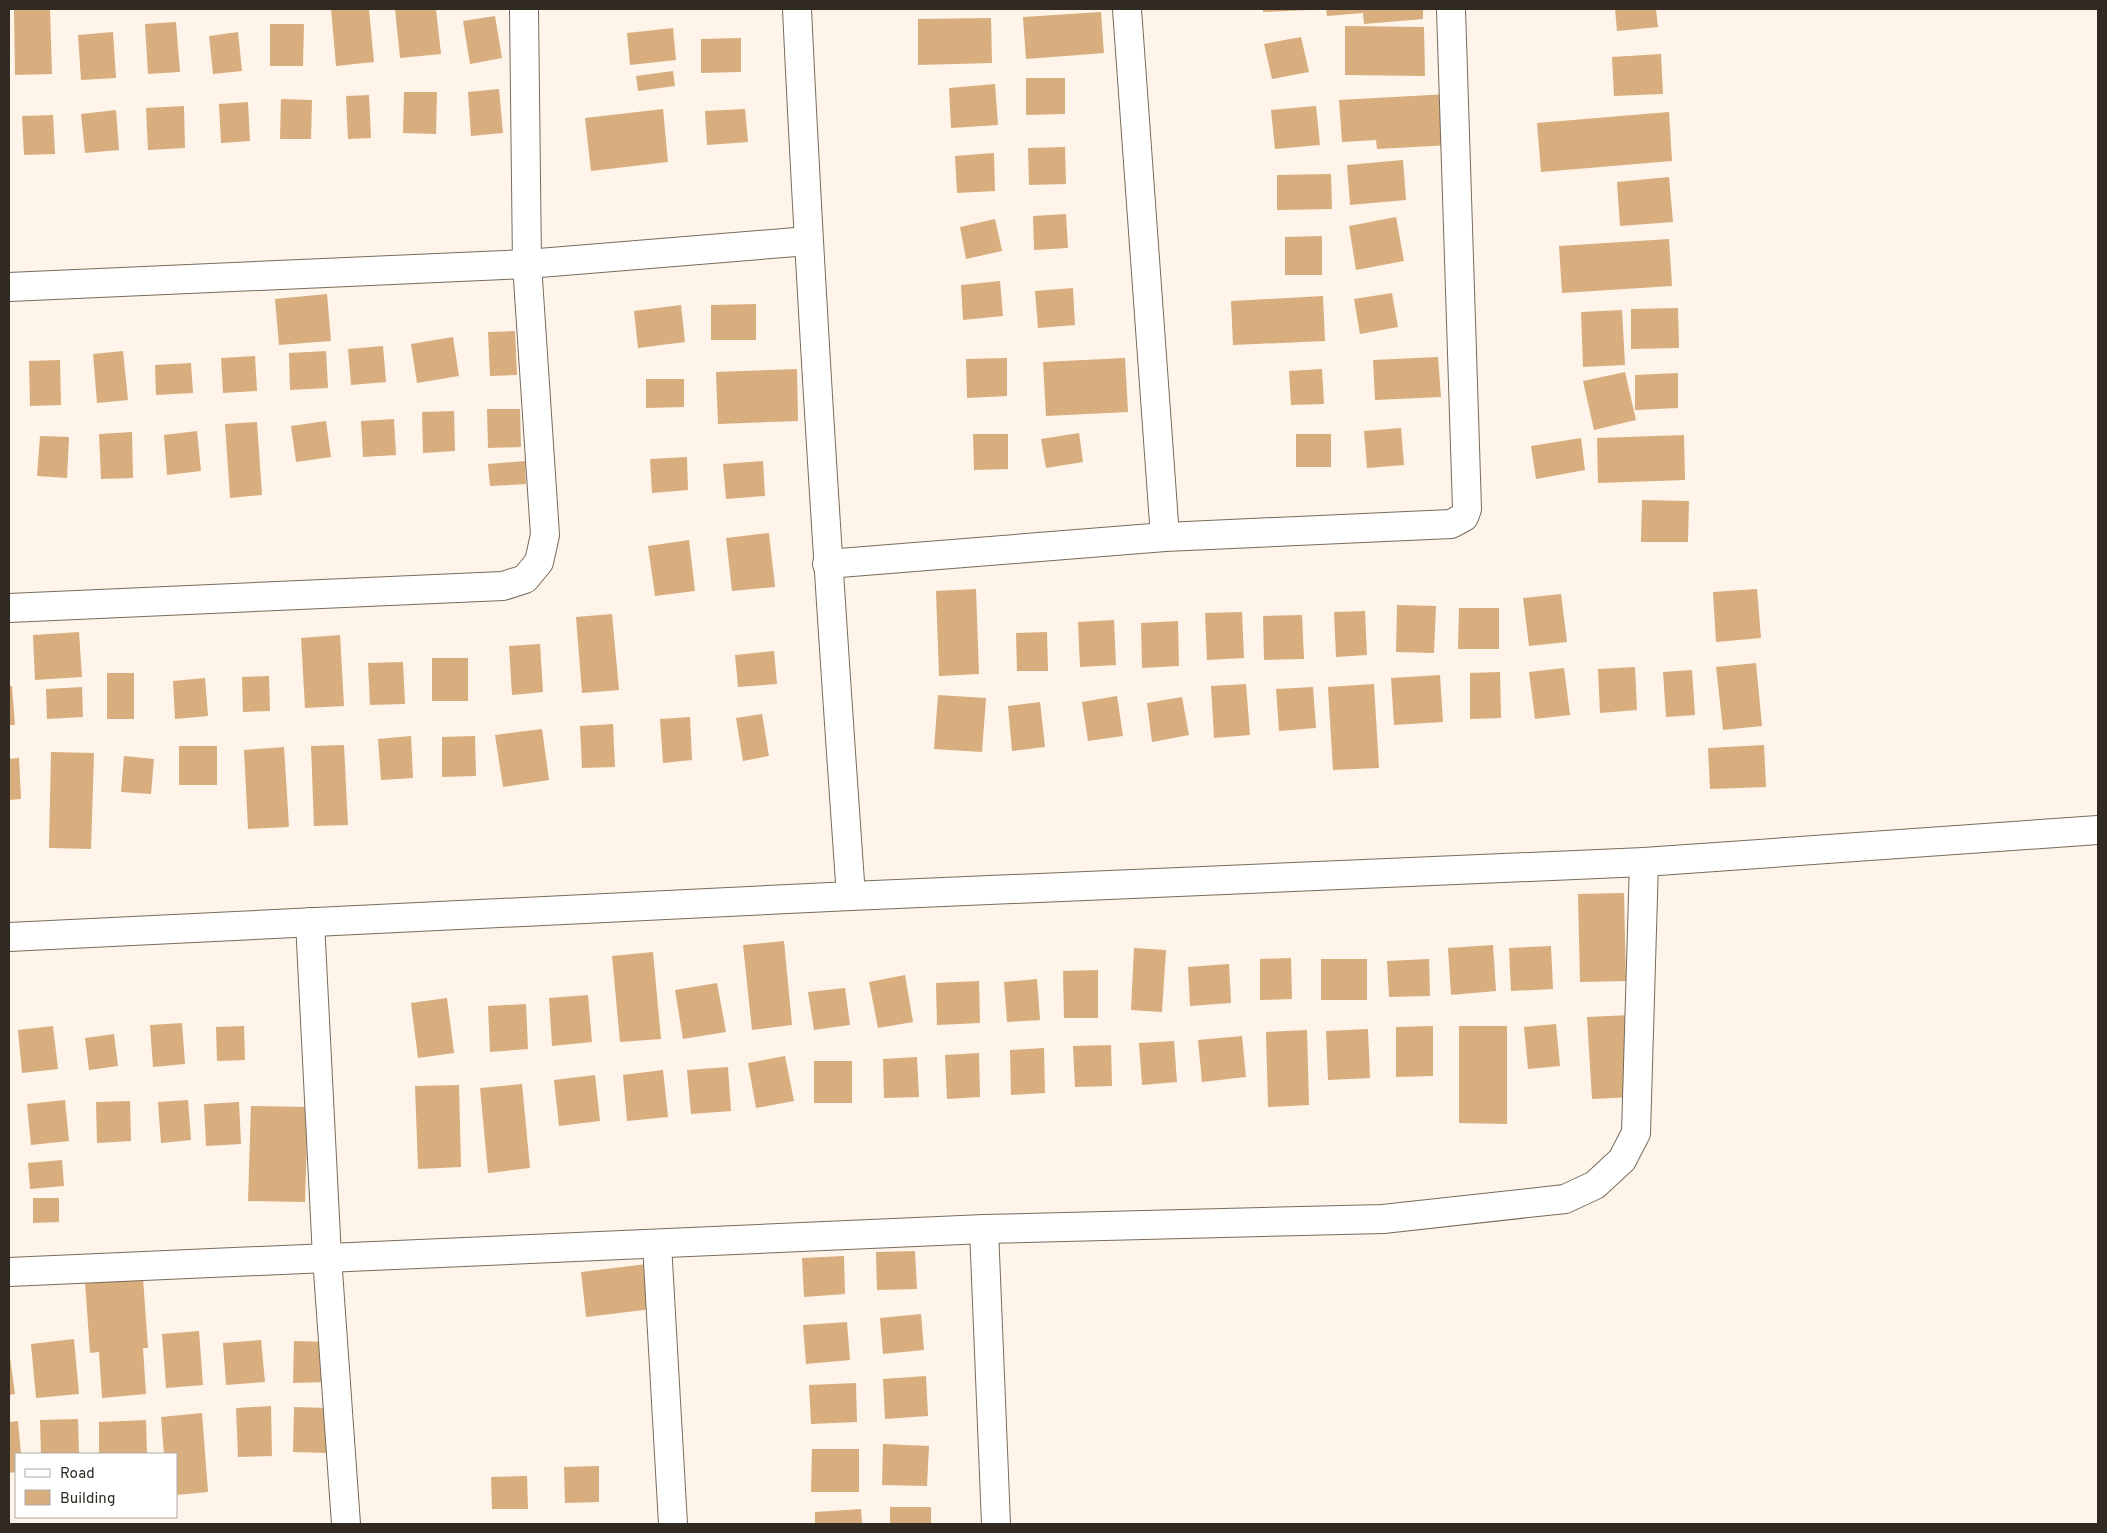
<svg xmlns="http://www.w3.org/2000/svg" width="2107" height="1533" font-family="Overpass,sans-serif">
<style>
.building{fill:#d8ae7e}
.lines{fill:none;stroke-linecap:round;stroke-linejoin:round}
.minor-casing{stroke:#796b5b;stroke-width:30}
.minor{stroke:#fff;stroke-width:28}
</style>
<rect width="100%" height="100%" fill="#fef4e9"/>
<g class="building">
<polygon points="14,9 50,9 52,74 15,75"/>
<polygon points="331,9 369,9 374,62 336,66"/>
<polygon points="395,9 436,9 441,54 400,58"/>
<polygon points="1263,9 1311,9 1311,10 1263,12"/>
<polygon points="1326,9 1423,9 1423,19 1364,24 1363,13 1327,16"/>
<polygon points="1615,9 1656,9 1658,27 1617,31"/>
<polygon points="1101,12 1104,53 1026,59 1023,17"/>
<polygon points="495,16 502,58 470,64 463,21"/>
<polygon points="991,18 992,63 918,65 918,19"/>
<polygon points="176,22 180,72 148,74 145,24"/>
<polygon points="270,24 304,24 303,66 270,66"/>
<polygon points="1345,26 1424,27 1425,76 1345,75"/>
<polygon points="673,28 676,60 630,65 627,33"/>
<polygon points="113,32 116,78 81,80 78,35"/>
<polygon points="238,32 242,71 213,74 209,36"/>
<polygon points="1301,37 1309,72 1272,79 1264,44"/>
<polygon points="741,38 741,72 701,73 701,39"/>
<polygon points="1661,54 1663,94 1614,96 1612,57"/>
<polygon points="673,71 675,86 638,91 636,76"/>
<polygon points="1026,78 1065,78 1065,114 1026,115"/>
<polygon points="995,84 998,125 951,128 949,88"/>
<polygon points="499,89 503,133 471,136 468,92"/>
<polygon points="404,92 437,92 436,134 403,133"/>
<polygon points="1448,94 1451,145 1377,149 1376,140 1342,142 1339,100"/>
<polygon points="369,95 371,138 348,139 346,96"/>
<polygon points="281,99 312,100 311,139 280,139"/>
<polygon points="248,102 250,141 221,143 219,104"/>
<polygon points="184,106 185,148 148,150 146,108"/>
<polygon points="1316,106 1320,145 1275,149 1271,110"/>
<polygon points="663,109 668,162 591,171 585,118"/>
<polygon points="745,109 748,142 707,145 705,111"/>
<polygon points="116,110 119,150 85,153 81,114"/>
<polygon points="1669,112 1672,161 1541,172 1537,123"/>
<polygon points="53,115 55,154 24,155 22,116"/>
<polygon points="1065,147 1066,184 1029,185 1028,148"/>
<polygon points="994,153 995,191 957,193 955,156"/>
<polygon points="1403,160 1406,200 1350,205 1347,165"/>
<polygon points="1331,174 1332,209 1277,210 1277,175"/>
<polygon points="1669,177 1673,222 1620,226 1617,182"/>
<polygon points="1066,214 1068,248 1034,250 1033,216"/>
<polygon points="1396,217 1404,261 1356,270 1349,226"/>
<polygon points="995,219 1002,251 966,259 960,227"/>
<polygon points="1322,236 1322,275 1285,275 1285,237"/>
<polygon points="1669,239 1672,286 1562,293 1559,246"/>
<polygon points="1000,281 1003,316 963,320 961,285"/>
<polygon points="1073,288 1075,325 1038,328 1035,291"/>
<polygon points="1392,293 1398,327 1360,334 1354,299"/>
<polygon points="327,294 331,341 279,345 275,299"/>
<polygon points="1323,296 1325,341 1233,345 1231,301"/>
<polygon points="756,304 756,340 711,340 711,305"/>
<polygon points="681,305 685,342 638,348 634,311"/>
<polygon points="1678,308 1679,348 1631,349 1631,309"/>
<polygon points="1622,310 1625,365 1583,367 1581,312"/>
<polygon points="515,331 517,375 490,376 488,332"/>
<polygon points="453,337 459,376 417,383 411,344"/>
<polygon points="383,346 386,382 351,385 348,349"/>
<polygon points="123,351 128,400 97,403 93,354"/>
<polygon points="326,351 328,388 290,390 289,353"/>
<polygon points="255,356 257,391 223,393 221,358"/>
<polygon points="1438,357 1441,397 1375,400 1373,360"/>
<polygon points="1007,358 1007,396 967,398 966,359"/>
<polygon points="1125,358 1128,412 1046,416 1043,362"/>
<polygon points="60,360 61,405 30,406 29,361"/>
<polygon points="191,363 193,393 156,395 155,365"/>
<polygon points="797,369 798,421 718,424 716,372"/>
<polygon points="1322,369 1324,404 1291,405 1289,371"/>
<polygon points="1625,372 1636,420 1594,430 1583,381"/>
<polygon points="1678,373 1678,408 1635,410 1635,375"/>
<polygon points="646,379 684,379 684,407 646,408"/>
<polygon points="487,409 520,409 521,447 488,448"/>
<polygon points="454,411 455,451 423,453 422,412"/>
<polygon points="394,419 396,455 363,457 361,421"/>
<polygon points="326,421 331,457 296,462 291,426"/>
<polygon points="257,422 262,495 230,498 225,424"/>
<polygon points="1401,428 1404,465 1367,468 1364,431"/>
<polygon points="197,431 201,471 167,475 164,435"/>
<polygon points="132,432 133,478 101,479 99,434"/>
<polygon points="1079,433 1083,462 1046,468 1041,439"/>
<polygon points="973,434 1008,434 1008,469 974,470"/>
<rect x="1296" y="434" width="35" height="33"/>
<polygon points="1684,435 1685,480 1598,483 1597,438"/>
<polygon points="40,436 69,437 67,478 37,476"/>
<polygon points="1581,438 1585,470 1536,479 1531,446"/>
<polygon points="687,457 688,490 652,493 650,459"/>
<polygon points="525,461 526,484 490,486 488,464"/>
<polygon points="763,461 765,496 726,499 723,464"/>
<polygon points="1642,500 1689,501 1688,542 1641,542"/>
<polygon points="769,533 775,587 732,591 726,538"/>
<polygon points="689,540 695,591 655,596 648,546"/>
<polygon points="976,589 979,674 939,676 936,591"/>
<polygon points="1757,589 1761,638 1716,642 1713,592"/>
<polygon points="1561,594 1567,642 1529,646 1523,598"/>
<polygon points="1397,605 1436,606 1434,653 1396,652"/>
<polygon points="1459,608 1499,608 1499,649 1458,649"/>
<polygon points="1365,611 1367,655 1336,657 1334,612"/>
<polygon points="1242,612 1244,658 1207,660 1205,613"/>
<polygon points="612,614 619,690 582,693 576,617"/>
<polygon points="1302,615 1304,659 1264,660 1263,616"/>
<polygon points="1114,620 1116,665 1080,667 1078,622"/>
<polygon points="1178,621 1179,666 1142,668 1141,623"/>
<polygon points="79,632 82,677 35,680 33,635"/>
<polygon points="1047,632 1048,671 1017,671 1016,633"/>
<polygon points="340,635 344,706 305,708 301,638"/>
<polygon points="540,644 543,692 512,695 509,646"/>
<polygon points="774,651 777,684 738,687 735,655"/>
<rect x="432" y="658" width="36" height="43"/>
<polygon points="403,662 405,704 370,705 368,663"/>
<polygon points="1756,663 1762,726 1723,730 1716,667"/>
<polygon points="1635,667 1637,710 1600,713 1598,669"/>
<polygon points="1564,668 1570,715 1535,719 1529,672"/>
<polygon points="1692,670 1695,715 1666,717 1663,672"/>
<polygon points="1500,672 1501,718 1470,719 1470,673"/>
<rect x="107" y="673" width="27" height="46"/>
<polygon points="1440,675 1443,722 1394,725 1391,678"/>
<polygon points="269,676 270,711 243,712 242,677"/>
<polygon points="205,678 208,716 175,719 173,681"/>
<polygon points="1246,684 1250,735 1214,738 1211,686"/>
<polygon points="1374,684 1379,768 1333,770 1328,687"/>
<polygon points="9,686 12,686 15,725 9,725"/>
<polygon points="82,687 83,717 47,719 46,689"/>
<polygon points="1313,687 1316,728 1279,731 1276,689"/>
<polygon points="938,695 986,698 982,752 934,749"/>
<polygon points="1117,696 1123,736 1088,741 1082,702"/>
<polygon points="1182,697 1189,735 1152,742 1147,703"/>
<polygon points="1040,702 1045,747 1012,751 1008,706"/>
<polygon points="762,714 769,756 743,761 736,718"/>
<polygon points="690,717 692,760 663,763 660,719"/>
<polygon points="613,724 615,767 582,768 580,726"/>
<polygon points="542,729 549,780 503,787 495,735"/>
<polygon points="411,736 413,778 381,780 378,739"/>
<polygon points="475,736 476,776 442,777 442,737"/>
<polygon points="344,745 348,825 314,826 311,746"/>
<polygon points="1764,745 1766,787 1710,789 1708,748"/>
<rect x="179" y="746" width="38" height="39"/>
<polygon points="284,747 289,827 248,829 244,750"/>
<polygon points="51,752 94,753 91,849 49,848"/>
<polygon points="124,756 154,759 151,794 121,792"/>
<polygon points="19,758 21,799 9,800 9,759"/>
<polygon points="1624,893 1626,981 1580,982 1578,894"/>
<polygon points="784,941 792,1025 752,1030 743,945"/>
<polygon points="1493,945 1496,991 1451,995 1448,948"/>
<polygon points="1551,946 1553,989 1511,991 1509,948"/>
<polygon points="1134,948 1166,950 1162,1012 1131,1010"/>
<polygon points="653,952 661,1039 620,1042 612,956"/>
<polygon points="1291,958 1292,999 1260,1000 1260,959"/>
<rect x="1321" y="959" width="46" height="41"/>
<polygon points="1429,959 1430,996 1389,997 1387,961"/>
<polygon points="1229,964 1231,1003 1190,1006 1188,967"/>
<polygon points="1098,970 1098,1018 1064,1018 1063,971"/>
<polygon points="905,975 913,1022 878,1028 869,982"/>
<polygon points="1037,979 1040,1020 1007,1022 1004,982"/>
<polygon points="979,981 980,1023 937,1025 936,983"/>
<polygon points="717,983 726,1032 683,1039 675,990"/>
<polygon points="845,988 850,1025 814,1030 808,992"/>
<polygon points="588,995 592,1042 552,1046 549,998"/>
<polygon points="447,998 454,1053 418,1058 411,1003"/>
<polygon points="526,1004 528,1049 490,1052 488,1006"/>
<polygon points="1631,1015 1635,1097 1592,1099 1587,1017"/>
<polygon points="182,1023 185,1064 153,1067 150,1025"/>
<polygon points="1556,1024 1560,1066 1528,1069 1524,1027"/>
<polygon points="53,1026 58,1069 22,1073 18,1030"/>
<polygon points="244,1026 245,1060 217,1061 216,1027"/>
<polygon points="1433,1026 1433,1076 1396,1077 1396,1027"/>
<polygon points="1459,1026 1507,1026 1507,1124 1459,1123"/>
<polygon points="1368,1029 1370,1078 1328,1080 1326,1031"/>
<polygon points="1307,1030 1309,1105 1268,1107 1266,1032"/>
<polygon points="114,1034 118,1066 89,1070 85,1038"/>
<polygon points="1242,1036 1246,1077 1202,1082 1198,1040"/>
<polygon points="1174,1041 1177,1082 1142,1085 1139,1043"/>
<polygon points="1111,1045 1112,1086 1075,1087 1073,1046"/>
<polygon points="1044,1048 1045,1093 1011,1095 1010,1050"/>
<polygon points="979,1053 980,1097 947,1099 945,1055"/>
<polygon points="785,1056 794,1101 756,1108 748,1063"/>
<polygon points="917,1057 919,1097 884,1098 883,1059"/>
<rect x="814" y="1061" width="38" height="42"/>
<polygon points="728,1067 731,1111 691,1114 687,1070"/>
<polygon points="663,1070 668,1117 627,1121 623,1075"/>
<polygon points="595,1075 600,1121 559,1126 554,1080"/>
<polygon points="522,1084 530,1168 488,1173 480,1088"/>
<polygon points="459,1085 461,1167 418,1169 415,1086"/>
<polygon points="65,1100 69,1141 31,1145 27,1104"/>
<polygon points="188,1100 191,1140 161,1143 158,1102"/>
<polygon points="130,1101 131,1141 97,1143 96,1102"/>
<polygon points="239,1102 241,1144 206,1146 204,1104"/>
<polygon points="251,1106 308,1107 305,1202 248,1201"/>
<polygon points="62,1160 64,1186 30,1189 28,1163"/>
<polygon points="33,1198 59,1198 59,1222 33,1223"/>
<polygon points="915,1251 917,1289 877,1290 876,1252"/>
<polygon points="844,1256 845,1294 804,1297 802,1258"/>
<polygon points="647,1264 652,1309 586,1317 581,1272"/>
<polygon points="143,1278 148,1348 143,1348 146,1394 102,1398 99,1352 90,1353 85,1282"/>
<polygon points="921,1314 924,1350 883,1354 880,1318"/>
<polygon points="847,1322 850,1360 806,1364 803,1325"/>
<polygon points="199,1331 203,1385 166,1388 162,1334"/>
<polygon points="74,1339 79,1394 36,1398 31,1344"/>
<polygon points="261,1340 265,1382 226,1385 223,1343"/>
<polygon points="294,1341 327,1342 327,1382 293,1383"/>
<polygon points="9,1350 15,1394 9,1395"/>
<polygon points="926,1376 928,1416 885,1419 883,1379"/>
<polygon points="856,1383 857,1422 811,1424 809,1385"/>
<polygon points="271,1406 272,1456 238,1457 236,1408"/>
<polygon points="294,1407 329,1408 327,1453 293,1452"/>
<polygon points="202,1413 208,1492 176,1495 176,1454 164,1454 161,1417"/>
<polygon points="78,1419 79,1454 41,1454 40,1420"/>
<polygon points="146,1420 147,1454 99,1454 99,1422"/>
<polygon points="18,1421 21,1454 16,1454 16,1472 9,1473 9,1422"/>
<polygon points="883,1444 929,1446 927,1486 882,1485"/>
<polygon points="812,1449 859,1449 859,1492 811,1492"/>
<polygon points="599,1466 599,1502 565,1503 564,1467"/>
<polygon points="527,1476 528,1509 492,1509 491,1477"/>
<rect x="890" y="1507" width="41" height="17"/>
<polygon points="861,1509 862,1524 815,1524 815,1512"/>
</g>
<g class="lines">
<g class="minor-casing">
<g id="minor">
<path d="M797,9c14,296 33,591 54,887"/>
<polyline points="1127,9 1165,537"/>
<polyline points="9,287 527,264 808,241"/>
<polyline points="827,564 1165,537 1451,524 1464,517 1467,509 1451,9"/>
<polyline points="9,608 503,586 525,579 539,562 545,535 527,264 524,9"/>
<polyline points="310,922 327,1257 346,1524"/>
<polyline points="9,937 851,896 1644,862 2098,830"/>
<polyline points="984,1229 996,1524"/>
<polyline points="657,1244 673,1524"/>
<polyline points="9,1272 984,1229 1383,1219 1565,1199 1595,1185 1622,1160 1636,1133 1644,862"/>
</g>
</g>
<use href="#minor" class="minor"/>
</g>
<rect width="2107" height="1533" fill="none" stroke="#302a23" stroke-width="20"/>
<rect x="15" y="1453" width="162" height="65" fill="#ffffff" stroke="#acaaa7"/>
<rect x="25" y="1469" width="25" height="8" fill="#ffffff" stroke="#acaaa7"/>
<text x="60" y="1478" font-size="15" fill="#302a23">Road</text>
<rect x="25" y="1490" width="25" height="15" fill="#d8ae7e" stroke="#acaaa7"/>
<text x="60" y="1503" font-size="15" fill="#302a23">Building</text>
</svg>
